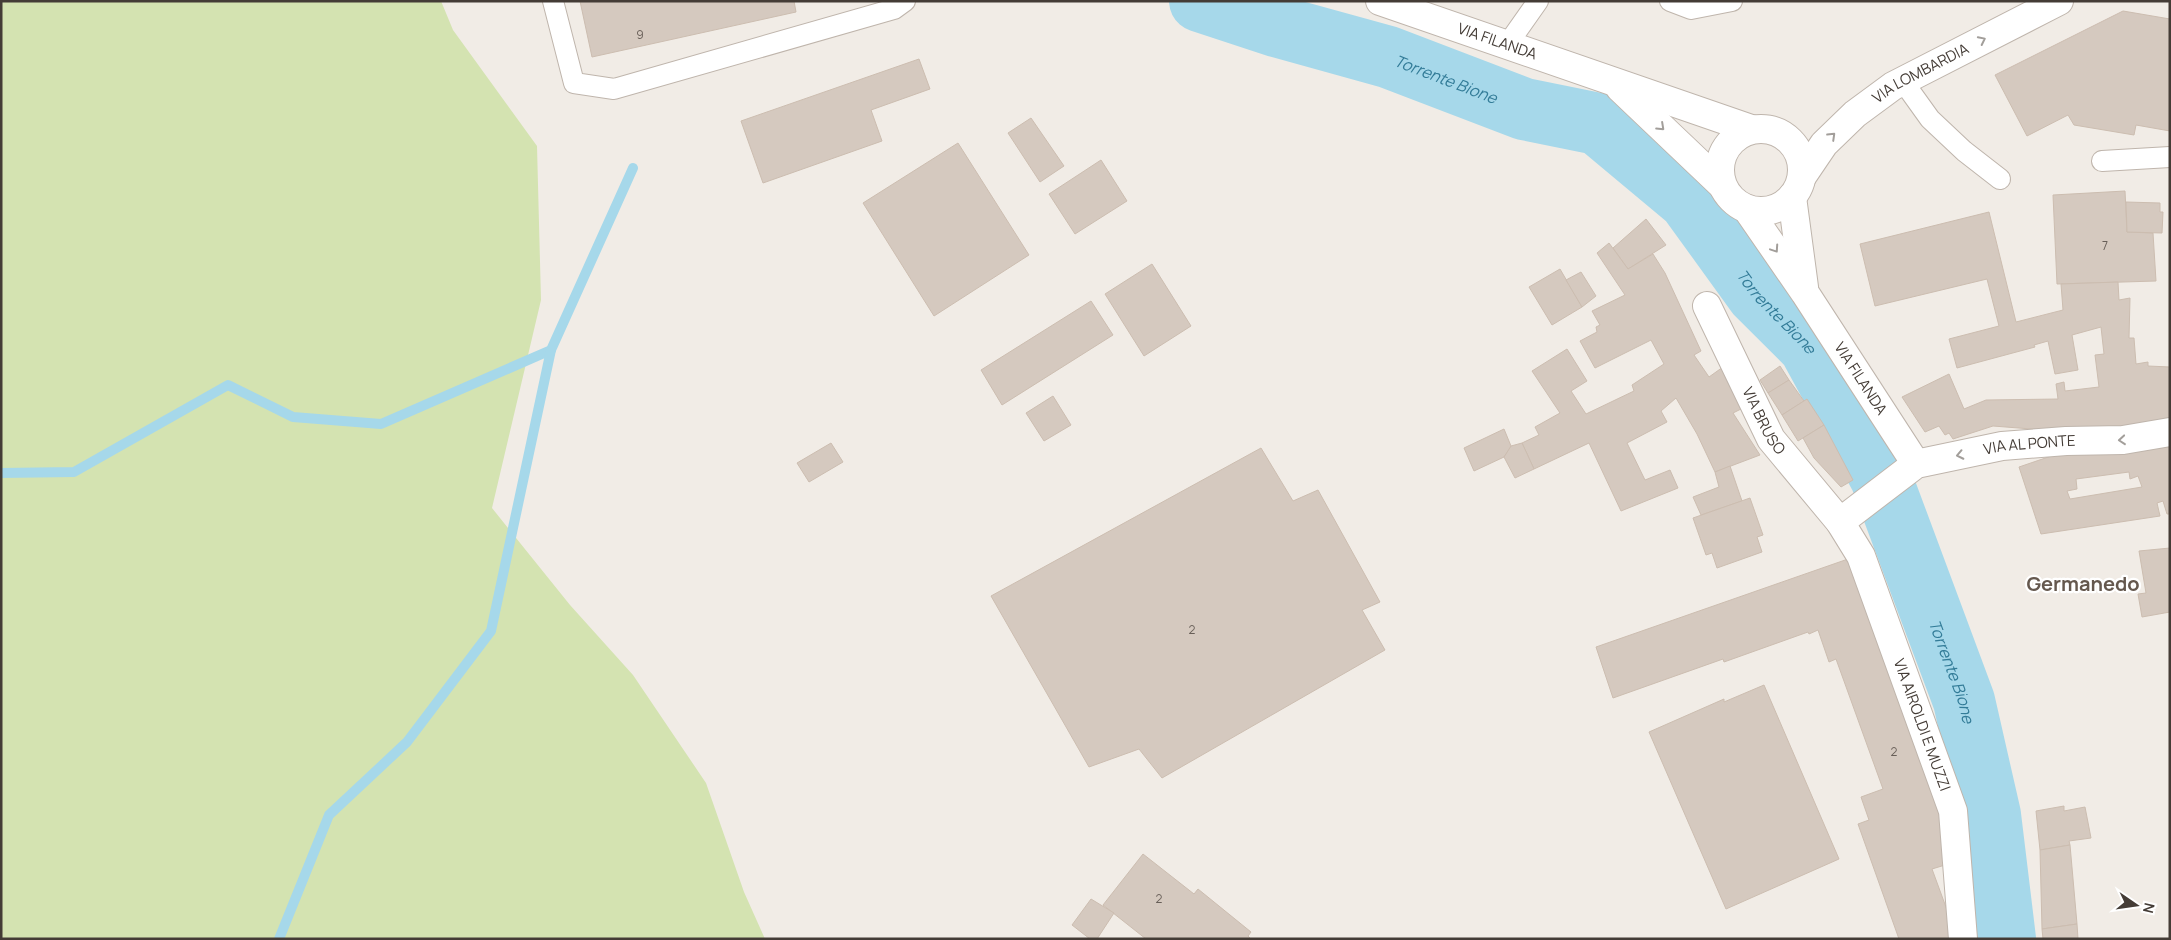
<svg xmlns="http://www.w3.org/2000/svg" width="2171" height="940" font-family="Manrope,sans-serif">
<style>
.green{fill:#d4e3b1}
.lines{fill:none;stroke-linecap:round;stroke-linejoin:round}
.stream{stroke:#a6d8ea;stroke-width:10}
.river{stroke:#a6d8ea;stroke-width:62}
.building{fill:#d5c9bf;stroke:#ccbdb0;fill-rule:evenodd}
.lane-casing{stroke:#bfb5ac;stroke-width:22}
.street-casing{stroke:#bfb5ac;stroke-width:30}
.lane{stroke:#fff;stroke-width:20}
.street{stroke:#fff;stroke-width:28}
.oneway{stroke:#a29e9a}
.labels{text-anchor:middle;stroke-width:4.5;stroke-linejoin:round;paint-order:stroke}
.number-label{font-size:12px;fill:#685f58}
.street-label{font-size:15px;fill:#443c36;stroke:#fff}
.water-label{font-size:16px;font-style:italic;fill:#337c98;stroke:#fff}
.district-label{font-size:20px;font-weight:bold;fill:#65584e;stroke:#fff}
</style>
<rect width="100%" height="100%" fill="#f1ece6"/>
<polygon class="green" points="1,1 441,1 453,30 537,146 541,300 492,508 570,605 633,675 706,783 744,892 765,939 1,939"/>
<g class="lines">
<g class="stream">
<polyline points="1,473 74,472 228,385 293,417 381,424 551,350 633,168"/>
<polyline points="279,939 329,815 407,742 491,631 551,350"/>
</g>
<path class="river" id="s1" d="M1200,1l76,25 112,31 136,52 74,15 91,76 68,94 52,52 72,132 83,223 26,114 15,124"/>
</g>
<g class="building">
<polygon points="580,1 794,1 796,12 592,57"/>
<polygon points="2123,11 2170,19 2170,131 2136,125 2134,135 2074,125 2068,115 2027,136 1995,75"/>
<polygon points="919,59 930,89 871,110 882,141 763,183 741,121"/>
<polygon points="1031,118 1064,166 1040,182 1008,133"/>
<polygon points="958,143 1029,255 934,316 863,203"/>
<polygon points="1101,160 1127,201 1075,234 1049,194"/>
<polygon points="2125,191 2127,232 2153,233 2156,281 2057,284 2053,195"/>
<polygon points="2126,202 2160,203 2160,212 2163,212 2162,233 2127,232"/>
<polygon points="1989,212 2016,322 2063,310 2061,284 2118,282 2119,300 2130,298 2129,338 2134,338 2136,364 2148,362 2148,366 2170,367 2170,422 2108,435 1993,426 1953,439 1949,433 1945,435 1939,426 1925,432 1902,397 1949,374 1964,409 1986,400 2058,399 2056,384 2064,382 2065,391 2099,387 2095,355 2104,354 2101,327 2072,335 2078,370 2055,374 2048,341 2034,345 2035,347 1957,368 1949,339 1999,326 1987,279 1875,306 1860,244"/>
<polygon points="1646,219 1666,245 1628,269 1613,248"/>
<polygon points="1609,243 1628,269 1653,254 1665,273 1701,351 1694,355 1709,377 1723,367 1749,405 1733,413 1760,455 1715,472 1697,434 1676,398 1661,411 1667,422 1627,443 1645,480 1670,470 1678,488 1621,511 1589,443 1534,469 1522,443 1539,435 1535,427 1560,413 1532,371 1567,349 1587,381 1571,391 1586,414 1634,391 1632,385 1664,364 1651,340 1595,368 1580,341 1597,332 1596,327 1600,325 1592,311 1625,295 1597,253"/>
<polygon points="1152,264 1191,326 1144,356 1105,294"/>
<polygon points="1560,269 1582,307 1552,325 1529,287"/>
<polygon points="1581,272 1596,296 1582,307 1566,280"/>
<polygon points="1091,301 1113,335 1002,405 981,370"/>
<polygon points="1780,366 1789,380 1768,393 1760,380"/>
<polygon points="1789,380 1804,401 1782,415 1768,393"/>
<polygon points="1053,396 1071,425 1044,441 1026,413"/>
<polygon points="1807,399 1824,425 1798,441 1782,415"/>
<polygon points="1824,425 1853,480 1841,487 1814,458 1803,438"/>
<polygon points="1504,429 1511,446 1510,449 1504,457 1474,471 1464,448"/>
<polygon points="831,443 843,462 809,482 797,463"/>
<polygon points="1522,443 1534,469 1515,478 1504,457 1511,446"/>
<path d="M2170,443v71h-3l-4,-13 -6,2 3,13 -119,18 -22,-67 50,-17zM2129,472l1,7 8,-3 4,11 -72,12 -3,-8 10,-2 -1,-10z"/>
<polygon points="1261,448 1293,501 1318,490 1380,602 1362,610 1385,650 1162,778 1139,749 1089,767 991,596"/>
<polygon points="1730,466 1742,501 1701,515 1693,497 1719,487 1715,472"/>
<polygon points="1750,498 1763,535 1757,537 1762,552 1717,568 1712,553 1706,555 1693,518"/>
<polygon points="2170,548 2170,612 2142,617 2138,594 2146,593 2139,551"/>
<polygon points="1848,559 1944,825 1945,865 1932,869 1954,929 1954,939 1899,939 1858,824 1869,820 1861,797 1883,789 1836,659 1829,662 1818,630 1809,634 1808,632 1724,662 1723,659 1613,698 1596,647"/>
<polygon points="1764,685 1839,859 1726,909 1649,732 1724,699 1724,702"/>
<polygon points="2064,806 2064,811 2085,807 2091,838 2069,841 2070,845 2040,850 2036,811"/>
<polygon points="2070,845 2077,924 2042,929 2040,850"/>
<polygon points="1143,854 1194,894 1198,889 1251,932 1248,936 1251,939 1146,939 1103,905"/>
<polygon points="1091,899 1114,913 1097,939 1090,939 1072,925"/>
<polygon points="2077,924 2078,939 2043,939 2042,929"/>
</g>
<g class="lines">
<g class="lane-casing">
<g id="lane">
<polyline points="553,1 574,83 614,89 894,9 905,1"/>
<polyline points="1670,1 1691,9 1732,1"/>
<polyline points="1507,45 1538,1"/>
<polyline points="1902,80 1930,119 1964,151 2000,179"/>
<polyline points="2102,161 2170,157"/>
</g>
</g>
<g class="street-casing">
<g id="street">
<path id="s2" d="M1380,1l371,128"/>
<polyline points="1620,88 1722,185"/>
<circle cx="1761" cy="170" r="41"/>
<path id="s3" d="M1803,175l21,-31 31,-30 38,-28 166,-85"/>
<polyline points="1792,197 1804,287"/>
<path id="s4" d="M1747,209l58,84 111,171"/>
<path id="s5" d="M1707,306l64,133 69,83 21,34 92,255 10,128"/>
<path id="s6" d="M1840,522l76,-58 86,-18 64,-5 57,-1 47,-8"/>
</g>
</g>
<use href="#lane" class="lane"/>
<use href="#street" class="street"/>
</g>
<defs><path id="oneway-chevron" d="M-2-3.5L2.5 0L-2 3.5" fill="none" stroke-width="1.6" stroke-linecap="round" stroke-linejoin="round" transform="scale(1.25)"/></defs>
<g class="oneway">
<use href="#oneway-chevron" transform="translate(1982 40) rotate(-26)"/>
<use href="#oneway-chevron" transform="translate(1661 127) rotate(43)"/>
<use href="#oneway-chevron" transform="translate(1832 136) rotate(-44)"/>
<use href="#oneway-chevron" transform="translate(1775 249) rotate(56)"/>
<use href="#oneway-chevron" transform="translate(2122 440) rotate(175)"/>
<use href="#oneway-chevron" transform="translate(1960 455) rotate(168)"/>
</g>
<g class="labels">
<g class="number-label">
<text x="640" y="39">9</text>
<text x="2105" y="250">7</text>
<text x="1192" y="634">2</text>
<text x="1894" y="756">2</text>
<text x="1159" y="903">2</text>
</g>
<g class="street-label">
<text dy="5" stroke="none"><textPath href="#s2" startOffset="124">VIA FILANDA</textPath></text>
<text dy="5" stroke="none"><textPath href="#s3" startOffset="158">VIA LOMBARDIA</textPath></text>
<text dy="5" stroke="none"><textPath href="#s4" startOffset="204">VIA FILANDA</textPath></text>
<text dy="5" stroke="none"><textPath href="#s5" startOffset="128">VIA BRUSO</textPath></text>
<text dy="5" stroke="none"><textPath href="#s6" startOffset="211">VIA AL PONTE</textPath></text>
<text dy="5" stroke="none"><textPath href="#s5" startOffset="475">VIA AIROLDI E MUZZI</textPath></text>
</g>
<g class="water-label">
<text dy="6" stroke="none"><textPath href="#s1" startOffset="258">Torrente Bione</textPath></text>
<text dy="6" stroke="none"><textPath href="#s1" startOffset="678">Torrente Bione</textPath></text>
<text dy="6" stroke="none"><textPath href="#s1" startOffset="1082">Torrente Bione</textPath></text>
</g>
<g class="district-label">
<text x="2083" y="591">Germanedo</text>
</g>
</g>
<rect width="2171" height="940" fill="none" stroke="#443c36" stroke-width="5"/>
<g transform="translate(2136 905) rotate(103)" stroke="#ffffff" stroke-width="4" paint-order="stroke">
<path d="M0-4L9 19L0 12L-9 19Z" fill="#443c36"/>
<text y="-8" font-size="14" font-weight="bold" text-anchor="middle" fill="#443c36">N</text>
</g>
</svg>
